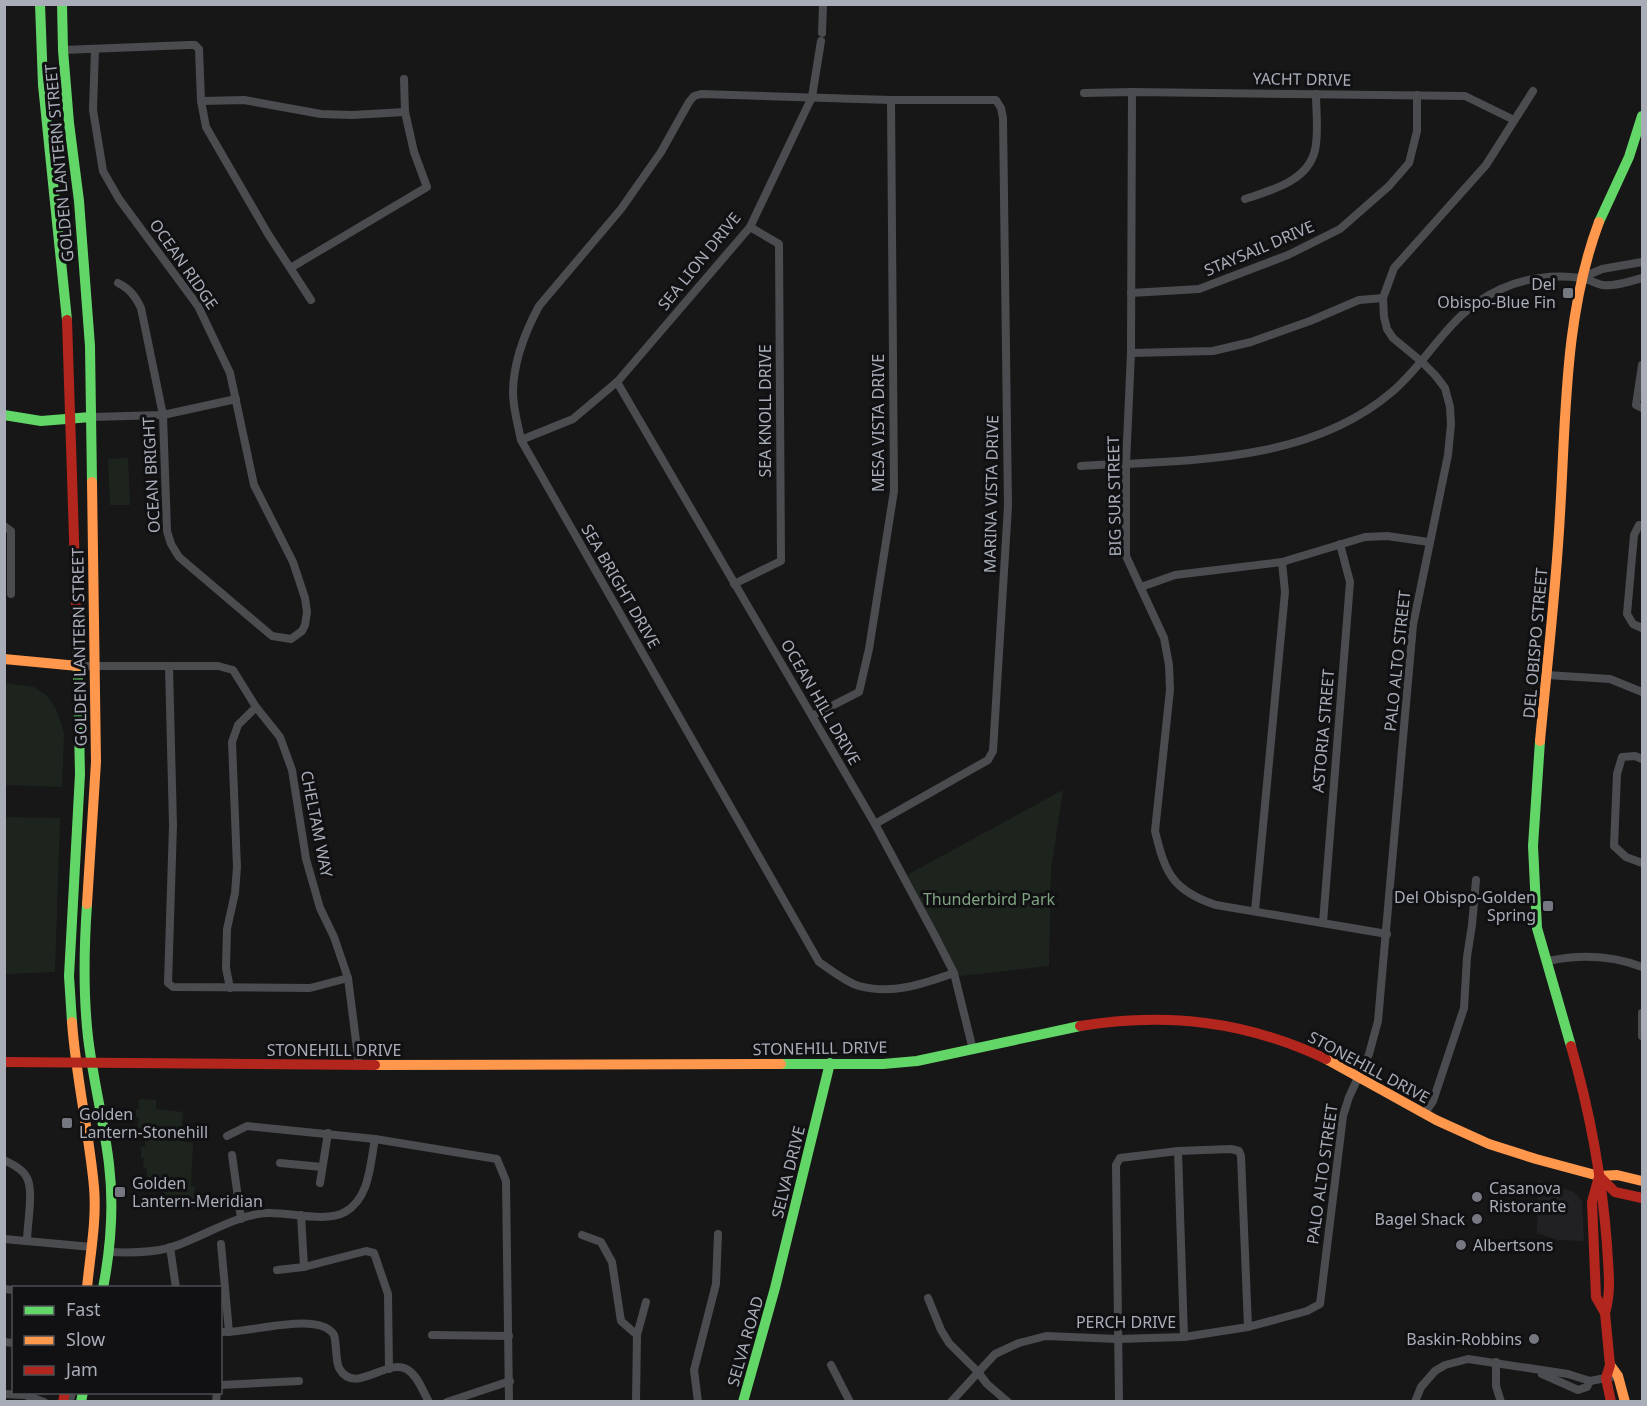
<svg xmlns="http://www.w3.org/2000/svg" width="1647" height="1406" font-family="'Noto Sans',sans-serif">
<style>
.built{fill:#212123}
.green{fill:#1d241e}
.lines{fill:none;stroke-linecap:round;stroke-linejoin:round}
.street{stroke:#4b4c50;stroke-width:8}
.fast{stroke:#63d668;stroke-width:10}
.slow{stroke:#ff974d;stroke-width:10}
.jam{stroke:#b3261e;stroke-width:10}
.poi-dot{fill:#757880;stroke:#111113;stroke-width:2}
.labels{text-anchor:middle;stroke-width:6;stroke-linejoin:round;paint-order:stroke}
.street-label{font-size:16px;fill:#a8adb8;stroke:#111113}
.poi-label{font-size:16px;fill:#a8adb8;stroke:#111113;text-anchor:end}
.park-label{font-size:16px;fill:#7fa381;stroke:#111113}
</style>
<rect width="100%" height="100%" fill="#171717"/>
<polygon class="built" points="1538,1180 1574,1192 1582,1201 1584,1241 1558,1240 1537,1233"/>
<g class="green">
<polygon points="128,458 130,505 110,505 108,459"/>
<polygon points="5,683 34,687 46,695 56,709 64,733 62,787 5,785"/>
<polygon points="1063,790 1051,870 1049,966 960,976 907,875"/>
<polygon points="4,817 60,818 55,972 5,974"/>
<path d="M139,1099l17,1v9l27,3 -2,29 12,2 -2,43 4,1 -2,21 -21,-1 1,-3 -4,-1c-1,-8 -4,-11 -11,-13v-3l-9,-1 1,-8h-3v-9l-4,-1 1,-10h-3v-11h4l1,-18 -8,-1 1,-10 -3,-1v-8h3z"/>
</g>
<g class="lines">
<g class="street">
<polyline points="822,33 823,4"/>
<path d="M95,49l-2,61 10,61 16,28 79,107 32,67 24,112 39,77 12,36 2,14 -2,13 -3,6 -11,8 -19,-3 -93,-79 -8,-13 -4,-13 -4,-116 -22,-107c-6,-12 -11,-19 -23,-25"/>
<polyline points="63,50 189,45 195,45 199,49 201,101 206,127 268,234 311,300"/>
<path d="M1132,92l-1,261 -5,111v92l38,82 5,27 1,25 -15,141c10,42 18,60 61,74l171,29"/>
<polyline points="1084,93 1132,92 1465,96 1514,120"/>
<polyline points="201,101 244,100 321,114 352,115 405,112"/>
<path d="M1245,199c27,-9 63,-18 70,-49 4,-17 1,-38 1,-56"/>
<polyline points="292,267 427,187 414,152 405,112 404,79"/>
<polyline points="1581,278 1602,269 1642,262"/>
<polyline points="1131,293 1199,289 1288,255 1340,229 1389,186 1409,163 1417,131 1417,95"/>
<polyline points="1131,353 1213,351 1251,342 1310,321 1359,300 1383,298"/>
<polyline points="1642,365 1636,405 1642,408"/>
<polyline points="617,382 875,824 934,934 954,973 973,1050"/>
<polyline points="91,417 163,415 236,399"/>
<polyline points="521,440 573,419 618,381 750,227 812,97 821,41"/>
<path d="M1081,466c105,-6 228,-2 312,-75 41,-36 55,-78 108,-102 24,-11 53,-15 80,-11 7,1 14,5 21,7 13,2 28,-4 40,-7"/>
<polyline points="1642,525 1639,525 1634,535 1627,614 1633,624 1642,628"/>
<polyline points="4,526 11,531 11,594"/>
<polyline points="734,584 781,561 779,244 750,227"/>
<polyline points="1141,587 1175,575 1282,562 1365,537 1387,536 1429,542"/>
<polyline points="78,666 218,666 233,670 256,707 280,737 292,770 306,859 320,908 334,937 348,978 359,1065"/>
<polyline points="169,667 173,825 168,983 173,987 310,988 348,978"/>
<polyline points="1547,675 1610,679 1642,692"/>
<polyline points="812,716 859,692 869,649 894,491 891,100"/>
<polyline points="1642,759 1635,756 1622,757 1617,774 1614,846 1626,857 1642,863"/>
<path d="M875,824l113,-64 5,-9 15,-245 -5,-388 -2,-10 -5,-8h-105l-190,-6 -7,2 -5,6 -28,50 -40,57 -82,97c-14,26 -26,57 -26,87 0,15 5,32 8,47l298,522c12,8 26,20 40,24 33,9 64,-2 95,-13"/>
<polyline points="1255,911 1285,592 1282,562"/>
<polyline points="1323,923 1350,582 1340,544"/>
<path d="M1548,961c33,-7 64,-6 94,6"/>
<polyline points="230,988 226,968 227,929 235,893 237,867 232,742 238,725 256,707"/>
<polyline points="1642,1013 1642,1036"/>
<polyline points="1425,1113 1433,1101 1464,1008 1467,957 1472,925 1476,880"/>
<polyline points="227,1136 247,1126 375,1139 497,1159 506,1181 509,1402"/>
<polyline points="1178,1151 1184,1337"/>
<polyline points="232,1155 241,1219"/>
<path d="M4,1160c9,5 19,9 23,18 7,13 0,47 0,63"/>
<polyline points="280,1163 322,1167"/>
<polyline points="320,1183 328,1133"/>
<polyline points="301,1215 304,1267"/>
<polyline points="582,1235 601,1242 612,1262 621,1321 637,1335"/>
<polyline points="4,1239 92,1247"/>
<polyline points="221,1244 229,1332"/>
<polyline points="170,1247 176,1288"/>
<path d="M110,1252c20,1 38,1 59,-4 31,-9 66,-34 99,-35 21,-1 58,10 77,-1 25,-14 25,-48 30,-73"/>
<polyline points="277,1270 304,1267 366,1251 374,1253 388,1294 389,1369"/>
<polyline points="4,1289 14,1290"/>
<polyline points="928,1298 941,1330 949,1343 978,1372 987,1384 1008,1402"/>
<path d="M220,1332c27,2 99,-22 114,3 3,10 1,23 5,33 16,29 49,-12 69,2 10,6 15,22 21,32"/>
<polyline points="432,1335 509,1336"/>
<polyline points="4,1342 14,1343"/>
<polyline points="1496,1362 1496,1386 1501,1402"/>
<polyline points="831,1365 850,1402"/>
<polyline points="1542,1374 1578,1390 1587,1387 1590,1381"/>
<polyline points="220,1385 299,1381"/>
<polyline points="4,1394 25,1395 44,1402"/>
<polyline points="65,1402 71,1397 72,1392"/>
<polyline points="216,1402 217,1392"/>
<polyline points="447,1402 510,1381"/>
<polyline points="636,1402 637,1335 646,1302"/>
<polyline points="698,1402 694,1370 716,1284 718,1234"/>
<polyline points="951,1402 995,1354 1019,1343 1046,1336 1118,1339 1184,1337 1248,1327 1307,1311 1320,1304 1343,1116 1349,1097 1369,1054 1378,1021 1413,625 1448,455 1451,424 1450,407 1445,388 1435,375 1422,362 1393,338 1387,329 1384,317 1383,298 1394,268 1486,165 1533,91"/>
<polyline points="1119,1402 1116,1165 1120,1158 1178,1151 1231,1149 1239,1151 1241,1156 1248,1327"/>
<polyline points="1415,1402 1421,1387 1435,1371 1445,1365 1468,1359 1568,1374 1590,1381 1611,1377"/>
</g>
<g class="fast">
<polyline points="40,4 43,85 67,320"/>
<polyline points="62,4 63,50 69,123 79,201 90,346 92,482"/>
<polyline points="1599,222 1629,157 1642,116"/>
<polyline points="4,415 41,421 91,417"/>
<polyline points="1540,741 1533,846 1537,928 1571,1046"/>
<path d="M87,904c-3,44 -4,89 1,133 5,43 16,85 21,127 5,42 2,83 -6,124"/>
<polyline points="72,1022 69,976 80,774 77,632"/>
<polyline points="781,1064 883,1064 917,1061 1080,1026"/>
<polyline points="81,1402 83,1392"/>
<polyline points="743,1402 775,1288 830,1063"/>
</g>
<g class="slow">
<polyline points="4,659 78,666"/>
<path d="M1540,741c7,-76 16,-151 20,-227 6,-97 4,-199 39,-292"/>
<polyline points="87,904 96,762 92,482"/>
<path d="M72,1022c4,56 17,110 22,165 3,33 -4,68 -7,101"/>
<polyline points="1326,1059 1436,1120 1489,1144 1536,1159 1599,1176 1617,1175 1642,1181"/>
<polyline points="375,1065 781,1064"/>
<polyline points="1610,1365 1618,1376 1625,1402"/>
</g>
<g class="jam">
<polyline points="67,320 77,632"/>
<path d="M1080,1026c87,-14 166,-5 246,33"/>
<path d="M1571,1046c19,66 31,131 36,199 1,24 5,44 -2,68"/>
<polyline points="4,1062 375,1065"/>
<polyline points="1599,1176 1615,1192 1642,1198"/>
<polyline points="1598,1180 1592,1202 1596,1297 1605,1313 1610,1365 1606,1378 1611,1402"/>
<polyline points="63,1402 65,1392"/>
</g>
</g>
<g class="poi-dot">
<rect x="1562" y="287" width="12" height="12" rx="3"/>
<rect x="1542" y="900" width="12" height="12" rx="3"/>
<rect x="61" y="1117" width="12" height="12" rx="3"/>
<rect x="114" y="1186" width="12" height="12" rx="3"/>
<circle cx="1477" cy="1197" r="6"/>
<circle cx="1477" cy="1219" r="6"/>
<circle cx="1461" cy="1245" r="6"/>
<circle cx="1534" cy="1339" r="6"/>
</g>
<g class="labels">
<g class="street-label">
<text transform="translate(1302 79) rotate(1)" y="6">YACHT DRIVE</text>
<text transform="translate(59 163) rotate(-95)" y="6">GOLDEN LANTERN STREET</text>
<text transform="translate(1259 248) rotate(-23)" y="6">STAYSAIL DRIVE</text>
<text transform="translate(699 261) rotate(-51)" y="6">SEA LION DRIVE</text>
<text transform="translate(184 264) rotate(55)" y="6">OCEAN RIDGE</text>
<text transform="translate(765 411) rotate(-90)" y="6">SEA KNOLL DRIVE</text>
<text transform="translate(878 423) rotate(-90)" y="6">MESA VISTA DRIVE</text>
<text transform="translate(151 475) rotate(-93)" y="6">OCEAN BRIGHT</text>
<text transform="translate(991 494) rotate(-89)" y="6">MARINA VISTA DRIVE</text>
<text transform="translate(1114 496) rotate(-91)" y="6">BIG SUR STREET</text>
<text transform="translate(621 586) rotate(60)" y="6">SEA BRIGHT DRIVE</text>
<text transform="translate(1535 643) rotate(-85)" y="6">DEL OBISPO STREET</text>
<text transform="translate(79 647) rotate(-91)" y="6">GOLDEN LANTERN STREET</text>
<text transform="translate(1397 661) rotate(-84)" y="6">PALO ALTO STREET</text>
<text transform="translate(821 702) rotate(60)" y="6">OCEAN HILL DRIVE</text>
<text transform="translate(1323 731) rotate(-85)" y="6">ASTORIA STREET</text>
<text transform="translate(317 824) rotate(79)" y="6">CHELTAM WAY</text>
<text transform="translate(820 1048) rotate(-1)" y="6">STONEHILL DRIVE</text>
<text x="334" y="1056">STONEHILL DRIVE</text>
<text transform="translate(1369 1067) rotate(28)" y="6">STONEHILL DRIVE</text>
<text transform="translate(788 1172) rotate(-76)" y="6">SELVA DRIVE</text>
<text transform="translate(1322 1174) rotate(-82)" y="6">PALO ALTO STREET</text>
<text x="1126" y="1328">PERCH DRIVE</text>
<text transform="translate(745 1341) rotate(-74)" y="6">SELVA ROAD</text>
</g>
<g class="poi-label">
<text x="1556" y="290">Del<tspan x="1556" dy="18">Obispo-Blue Fin</tspan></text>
<text x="1536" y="903">Del Obispo-Golden<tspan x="1536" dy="18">Spring</tspan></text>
<text x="79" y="1120" text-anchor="start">Golden<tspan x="79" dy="18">Lantern-Stonehill</tspan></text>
<text x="132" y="1189" text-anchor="start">Golden<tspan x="132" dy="18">Lantern-Meridian</tspan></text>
<text x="1489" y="1194" text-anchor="start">Casanova<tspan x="1489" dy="18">Ristorante</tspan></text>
<text x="1465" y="1225">Bagel Shack</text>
<text x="1473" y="1251" text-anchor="start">Albertsons</text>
<text x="1522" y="1345">Baskin-Robbins</text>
</g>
<g class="park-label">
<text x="989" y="905">Thunderbird Park</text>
</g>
</g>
<rect width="1647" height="1406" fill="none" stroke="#a8adb8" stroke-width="12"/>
<rect x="12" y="1286" width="210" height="108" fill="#111113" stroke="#4d4f55" stroke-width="1.5"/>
<rect x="24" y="1306" width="30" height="9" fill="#63d668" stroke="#4d4f55" stroke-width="1.5"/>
<text x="66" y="1316" font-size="18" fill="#a8adb8">Fast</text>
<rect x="24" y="1336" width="30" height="9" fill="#ff974d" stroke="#4d4f55" stroke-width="1.5"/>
<text x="66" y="1346" font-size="18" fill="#a8adb8">Slow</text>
<rect x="24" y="1366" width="30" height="9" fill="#b3261e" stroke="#4d4f55" stroke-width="1.5"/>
<text x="66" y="1376" font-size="18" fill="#a8adb8">Jam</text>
</svg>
